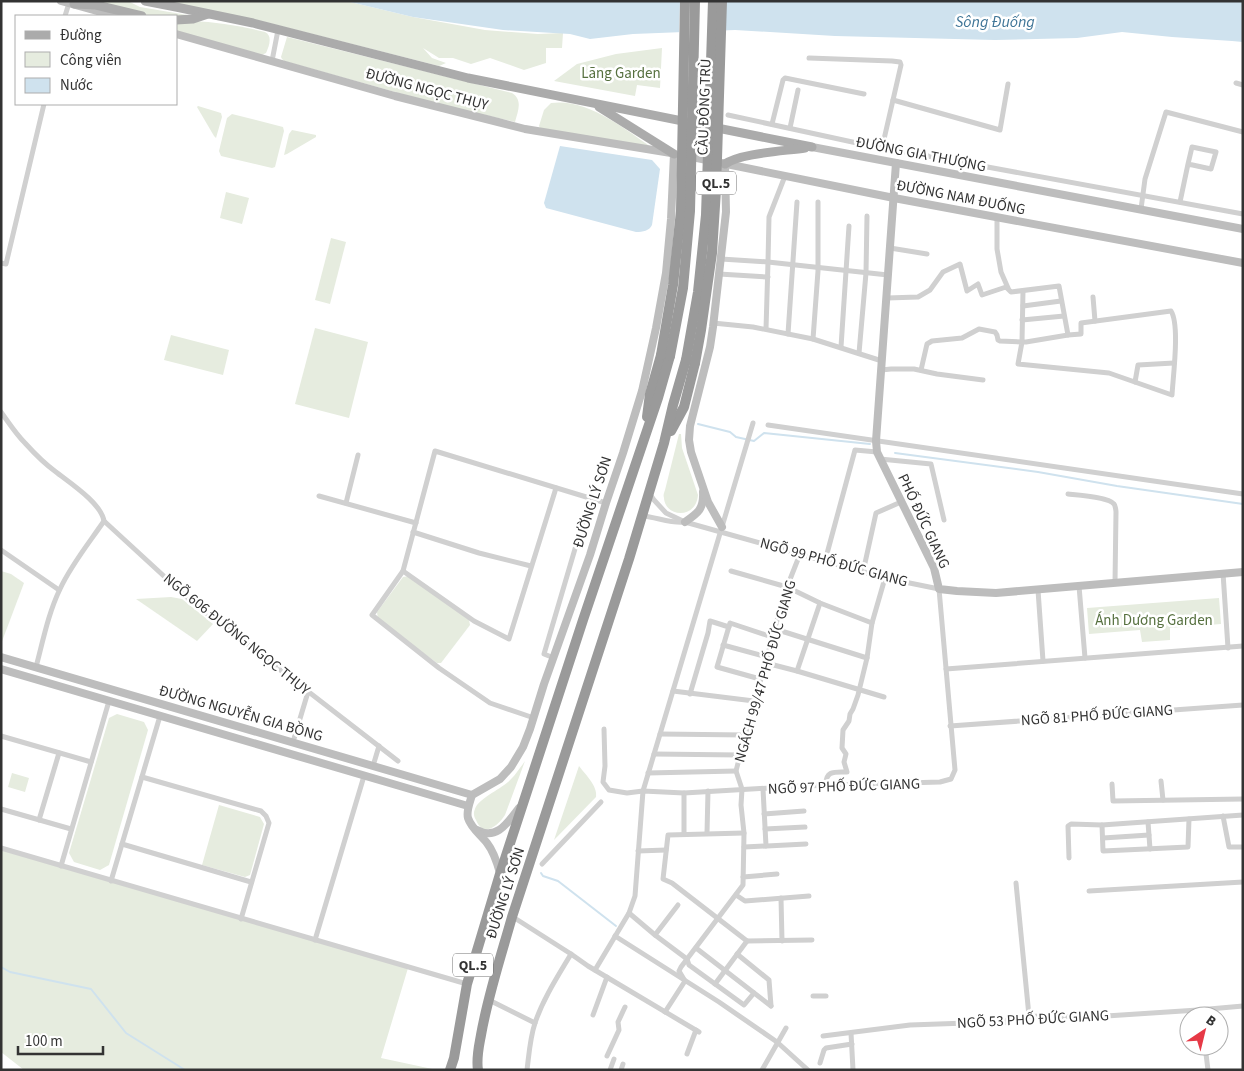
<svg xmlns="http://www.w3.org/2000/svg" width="1244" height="1071" font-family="'Source Sans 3',sans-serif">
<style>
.green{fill:#e6ecdf}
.water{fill:#cfe2ee}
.pier{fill:#fff}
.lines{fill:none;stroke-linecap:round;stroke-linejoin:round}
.stream{stroke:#cfe2ee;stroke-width:2}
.street{stroke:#d0d0d0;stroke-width:5}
.secondary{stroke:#bdbdbd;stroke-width:8}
.primary{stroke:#ababab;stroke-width:9}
.highway{stroke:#9a9a9a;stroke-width:10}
.highway-bridge{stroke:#9a9a9a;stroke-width:10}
.labels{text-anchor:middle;stroke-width:5;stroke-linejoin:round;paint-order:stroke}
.shield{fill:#fff;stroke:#707070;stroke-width:1}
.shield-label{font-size:14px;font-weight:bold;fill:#333}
.park-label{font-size:15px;fill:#56703f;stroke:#fff}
.street-label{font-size:15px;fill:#333;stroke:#fff}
.water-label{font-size:16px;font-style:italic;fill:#3f7597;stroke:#fff}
</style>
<rect width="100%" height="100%" fill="#fff"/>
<g class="green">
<polygon points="94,1 128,1 140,7 193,16 151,16"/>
<polygon points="160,1 346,1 413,17 485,30 538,34 563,33 562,48 546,48 546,63 524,70 490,58 471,64 453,58 439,58 423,48 432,58 446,63 439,66 257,20"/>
<path d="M192,21c25,1 49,5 73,11 8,4 4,14 1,21l-4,2 -86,-23v-10z"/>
<path d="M287,37l225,56c11,7 6,18 3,29l-77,-18 -154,-43 -2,-2 -1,-2z"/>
<polygon points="662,48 660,88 637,85 635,96 554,81 577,64 616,54"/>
<path d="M551,103c37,-5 75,27 103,46l-114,-21 -1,-2 5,-16z"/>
<polygon points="198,106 221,113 222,117 216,138 214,136 197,107"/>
<polygon points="232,114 283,127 284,131 275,167 272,168 221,156 219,151 227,118"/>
<polygon points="292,130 316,135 316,137 287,154 284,155 289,134"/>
<polygon points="226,192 249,198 242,224 220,218"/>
<polygon points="331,238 346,242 330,304 315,300"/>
<polygon points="315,328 368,342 349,418 295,404"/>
<polygon points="171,335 229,350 223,375 164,360"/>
<path d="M679,434h2l1,14 16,47c-2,25 -33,22 -34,3 -1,-3 0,-5 1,-8z"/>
<polygon points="1,571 11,574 24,583 1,644"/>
<polygon points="409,576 469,620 470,625 441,663 437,663 378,620 377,612 403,577"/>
<polygon points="171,597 182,599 213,624 197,641 136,599"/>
<polygon points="1219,598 1221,624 1170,628 1170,640 1142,642 1140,630 1089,634 1087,608"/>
<polygon points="117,714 144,722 148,730 109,865 100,870 74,862 69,853 109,718"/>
<path d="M525,761l-20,54c-7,11 -22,23 -29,5 -2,-3 -3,-7 -1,-11 3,-10 24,-19 33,-27 6,-5 12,-14 17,-21z"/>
<path d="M579,766c6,8 19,20 17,31l-42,43z"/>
<polygon points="12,773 29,778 25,792 8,787"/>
<polygon points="219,805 260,817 264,824 250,875 245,877 202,865"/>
<polygon points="1,850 408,968 381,1058 437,1070 24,1070 1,1052"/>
</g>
<g class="water">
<polygon points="346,1 1243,1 1243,42 1232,41 1172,37 1122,32 1077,38 995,40 835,36 735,30 633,34 590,39 570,34 503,30 413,17"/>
<path d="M560,146l92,14 8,9 -8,56c-3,6 -9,7 -16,7l-90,-24 -2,-5z"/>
</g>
<polygon class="pier" points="680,1 726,1 725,33 679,34"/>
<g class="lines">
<g class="stream">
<polyline points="698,424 730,432 736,437 754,441 764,433 870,444"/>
<polyline points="895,453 1038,472 1117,486 1243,504"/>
<polyline points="541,873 543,876 558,881 616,926"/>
<polyline points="1,967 10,972 91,989 126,1033 185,1070"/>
</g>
<g class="street">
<polyline points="65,16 69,3"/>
<polyline points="809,58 892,61 900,62 901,65 882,148"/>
<polyline points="272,61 278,30"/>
<polyline points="1236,83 1243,85"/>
<polyline points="893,100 1000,130 1008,84"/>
<polyline points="728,115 857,143 1243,214"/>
<polyline points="772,124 783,80 785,78 864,94"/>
<polyline points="790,128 798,90"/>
<polyline points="1180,202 1188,164 1211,169 1216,152 1192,147 1188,164"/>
<polyline points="1141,209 1145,179 1166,112 1243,132"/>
<polyline points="997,218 997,249 1001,272 1008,288"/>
<polyline points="890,248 927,254"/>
<polyline points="721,259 768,262 888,275"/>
<polyline points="1,263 6,264 44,104"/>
<polyline points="719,274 768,277"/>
<polyline points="1023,291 1022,342 1026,342 1068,335"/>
<polyline points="1093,297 1095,321"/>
<path d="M887,298l31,-1 12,-7 13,-18 17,-8 7,27 11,-7 4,11 24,-8 5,5 48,-6 9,49 13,-1v-11l90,-12c9,14 2,66 1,84l-63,-22 -91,-9 4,-22 -22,-1 -2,-1 -1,-5 -2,-3 -16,-3 -17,9 -30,3 -5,3 -6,26"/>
<polyline points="1023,306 1061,301"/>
<polyline points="1022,320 1064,316"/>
<polyline points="713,323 753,327 813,339 882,361"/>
<polyline points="766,329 768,262 769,217 785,176"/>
<polyline points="788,334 797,202"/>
<polyline points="813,339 818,271 818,202"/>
<polyline points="841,347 849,226"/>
<polyline points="859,353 866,273 867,216"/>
<polyline points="881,370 891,369 914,369 937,374 983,380"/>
<polyline points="1135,382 1138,365 1174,363"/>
<path d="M1,412c8,11 15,22 24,31 9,10 20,21 31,29 14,11 45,31 48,49l87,80 207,160"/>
<polyline points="768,425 1243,494"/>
<polyline points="880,459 931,464 944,520"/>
<path d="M1068,494c9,1 41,3 46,10 1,1 2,6 2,8l-1,71"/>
<polyline points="319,496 416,523"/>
<polyline points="346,503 358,455"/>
<path d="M643,516c13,1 29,8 42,6"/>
<polyline points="413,532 479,553 531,566"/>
<polyline points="1,550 59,590"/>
<polyline points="825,561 855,450 877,452"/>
<polyline points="403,571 474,621 509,639 556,488"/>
<polyline points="731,571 787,587 820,603 872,623"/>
<polyline points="863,572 876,513 901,502"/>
<polyline points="1223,573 1228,648"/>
<polyline points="1079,586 1085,658"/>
<polyline points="1038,590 1043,661"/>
<polyline points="775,629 867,658"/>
<polyline points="723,645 767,657"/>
<polyline points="554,658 544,654 590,498"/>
<polyline points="766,663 797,671 884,697"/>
<path d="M36,667c7,-26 12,-53 24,-78 11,-24 29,-46 44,-68"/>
<polyline points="946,669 1243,646"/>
<polyline points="797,671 820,603"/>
<polyline points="760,679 717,667 730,623 772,637"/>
<polyline points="673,691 754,701"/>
<polyline points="690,694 708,633 710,621 729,627"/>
<polyline points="534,718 490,703 439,668 372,615 403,571 435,451 606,503"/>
<polyline points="950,726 1243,705"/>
<polyline points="604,729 605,766 603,782 609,790 627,793 643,791 684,793 803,786 940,782 951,779 955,770 939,589 885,578 685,522 666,513 654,500 649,493"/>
<polyline points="660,734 746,735"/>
<polyline points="1,736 91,762"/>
<polyline points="293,742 308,692"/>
<polyline points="654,754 740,755"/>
<polyline points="373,766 379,746"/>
<polyline points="648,773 736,771"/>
<polyline points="142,777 261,811 266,816 269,823 241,919"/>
<polyline points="1161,781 1163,800"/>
<polyline points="1112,784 1113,801 1243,799"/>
<path d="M826,786c-1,-16 9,-14 21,-14l-3,-10 2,-8 -4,-6 1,-18 6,-9 1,-7 3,-5 5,-14 9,-37 5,-35 13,-45"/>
<polyline points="763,789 766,846"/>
<polyline points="1,809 71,829"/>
<polyline points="764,814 804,811"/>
<polyline points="1223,816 1229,847 1243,847"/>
<polyline points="39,820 59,753"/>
<polyline points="1148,822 1150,849"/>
<polyline points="1102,825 1103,851 1188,847 1189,819"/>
<polyline points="765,829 805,827"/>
<polyline points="707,833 708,791"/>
<polyline points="684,834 684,793"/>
<polyline points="1103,838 1149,835"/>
<polyline points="122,844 251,882"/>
<polyline points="744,847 806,844"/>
<polyline points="1,848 467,984"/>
<polyline points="638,851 666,850"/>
<polyline points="1069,858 1068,826 1071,824 1102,825 1243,815"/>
<polyline points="542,864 601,802"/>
<polyline points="61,866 109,701"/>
<polyline points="743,877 777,874"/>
<polyline points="111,881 160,716"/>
<polyline points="1016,883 1029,1016"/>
<polyline points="1089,891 1243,882"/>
<polyline points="736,895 745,901 809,896"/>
<polyline points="781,898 782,941"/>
<polyline points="629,913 655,935 687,959 689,965 744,1005 754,993"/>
<polyline points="513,917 571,954 588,966 699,1032"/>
<polyline points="655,935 678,905"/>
<polyline points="615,936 719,1002 777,1042 808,1070"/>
<polyline points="315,940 364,776"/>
<polyline points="747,941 812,940"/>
<polyline points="696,948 771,1006"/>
<polyline points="737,954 769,980 771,1006"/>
<polyline points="595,970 629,913 635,896 643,791 753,423"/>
<polyline points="715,984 747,941 672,883 663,879 668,835 744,833"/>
<polyline points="813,996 826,996"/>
<polyline points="489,1000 535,1023"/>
<polyline points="665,1012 685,981 679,971 681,967 743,885 744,833 741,805 742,789 736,771 754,701 766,663 772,637 787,587 800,554"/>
<polyline points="593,1015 607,977"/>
<polyline points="851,1033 853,1070"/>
<polyline points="823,1036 910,1025 967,1023 1004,1023 1010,1017 1046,1016 1091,1017 1198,1010 1243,1006"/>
<polyline points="1205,1046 1208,1070"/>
<polyline points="687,1054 696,1030"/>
<polyline points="607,1056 619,1030 618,1022 625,1007"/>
<polyline points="820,1063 824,1050 826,1048 852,1044"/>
<path d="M527,1070c2,-16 3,-32 8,-47 8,-24 23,-47 36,-69"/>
<polyline points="610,1070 614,1059"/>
<polyline points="621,1070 623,1064"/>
<polyline points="762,1070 786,1028"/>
</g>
<g class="secondary">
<polyline points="61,1 115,16"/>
<polyline points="176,34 395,96 498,122 525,129 671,153"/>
<polyline points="812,147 1243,229"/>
<polyline points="687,156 894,198 1243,263"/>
<polyline points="896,163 876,441 877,452 934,568 939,589 957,591 996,593 1243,572"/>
<path d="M685,522c13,-9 19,-13 18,-30"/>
<polyline points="722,527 708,502 691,452 689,440 690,426 710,347 713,327 726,212 725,164"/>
<polyline points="1,657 472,795"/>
<polyline points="1,669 468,806"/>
<path d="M477,830c20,11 31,-8 42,-22"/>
<path d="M500,873c-3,-11 -6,-21 -13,-30 -6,-8 -16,-15 -19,-25 -2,-7 2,-16 4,-23l28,-16 11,-12 12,-20 7,-18 14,-45 46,-129 16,-52 17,-50 19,-62 14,-63 10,-55 5,-54 3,-65"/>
</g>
<g class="primary">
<polyline points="145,1 176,7 253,23 468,78 812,147"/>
<polyline points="74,4 96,5 142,16"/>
<polyline points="176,20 193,19 208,14"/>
<polyline points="599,107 674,154"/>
<path d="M725,164c15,-11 61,-13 80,-16"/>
</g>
<g class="highway">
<polyline points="647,417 650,394 661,355"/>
<polyline points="671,431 684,407 695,363"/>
<polyline points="450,1070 454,1058 467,984 500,874 583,620 658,398 670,356"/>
<path d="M478,1070c-2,-12 1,-24 3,-35 7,-40 20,-79 31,-118l117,-358 35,-116 9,-38 13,-45"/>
</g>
<g class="highway-bridge">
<polyline points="661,355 673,285 681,211 685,1"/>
<polyline points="670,356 683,288 690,211 695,1"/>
<polyline points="686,360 698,292 706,215 713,1"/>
<polyline points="695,363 701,330 712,253 716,190 722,1"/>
</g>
</g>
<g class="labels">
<g class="shield">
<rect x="696" y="171.5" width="40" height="23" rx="4"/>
<rect x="453" y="953.5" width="40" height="23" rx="4"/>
</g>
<g class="shield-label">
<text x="716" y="188">QL.5</text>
<text x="473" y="970">QL.5</text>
</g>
<g class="park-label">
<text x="621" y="78">Lãng Garden</text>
<text x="1154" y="625">Ánh Dương Garden</text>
</g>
<g class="street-label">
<text transform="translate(427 89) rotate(15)" y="5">ĐƯỜNG NGỌC THỤY</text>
<text transform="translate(704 107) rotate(-88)" y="5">CẦU ĐÔNG TRÙ</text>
<text transform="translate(921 154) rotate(11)" y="5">ĐƯỜNG GIA THƯỢNG</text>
<text transform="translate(961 197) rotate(11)" y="5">ĐƯỜNG NAM ĐUỐNG</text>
<text transform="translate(592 502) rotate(-72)" y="5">ĐƯỜNG LÝ SƠN</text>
<text transform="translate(924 521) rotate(65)" y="5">PHỐ ĐỨC GIANG</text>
<text transform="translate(834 562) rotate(15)" y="5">NGÕ 99 PHỐ ĐỨC GIANG</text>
<text transform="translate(237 634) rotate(39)" y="5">NGÕ 606 ĐƯỜNG NGỌC THỤY</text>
<text transform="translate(765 671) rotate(-74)" y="5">NGÁCH 99/47 PHỐ ĐỨC GIANG</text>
<text transform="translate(241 713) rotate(16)" y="5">ĐƯỜNG NGUYỄN GIA BỒNG</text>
<text transform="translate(1097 715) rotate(-4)" y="5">NGÕ 81 PHỐ ĐỨC GIANG</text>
<text transform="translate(844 786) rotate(-2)" y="5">NGÕ 97 PHỐ ĐỨC GIANG</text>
<text transform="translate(505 893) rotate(-72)" y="5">ĐƯỜNG LÝ SƠN</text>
<text transform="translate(1033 1019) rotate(-3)" y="5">NGÕ 53 PHỐ ĐỨC GIANG</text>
</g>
<g class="water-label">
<text x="995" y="27">Sông Đuống</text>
</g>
</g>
<rect width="1244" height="1071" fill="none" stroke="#333333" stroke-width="5"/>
<rect x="15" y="15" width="162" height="90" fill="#ffffff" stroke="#adadad"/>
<rect x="25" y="31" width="25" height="8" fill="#ababab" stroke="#adadad"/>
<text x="60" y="40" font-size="15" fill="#333333">Đường</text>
<rect x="25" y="52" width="25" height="15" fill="#e6ecdf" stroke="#adadad"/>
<text x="60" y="65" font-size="15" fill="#333333">Công viên</text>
<rect x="25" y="78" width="25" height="15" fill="#cfe2ee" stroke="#adadad"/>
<text x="60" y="90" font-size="15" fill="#333333">Nước</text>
<g transform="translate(1204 1031) rotate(35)"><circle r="24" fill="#ffffff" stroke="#adadad"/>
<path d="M0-4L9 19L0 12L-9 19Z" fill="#e63946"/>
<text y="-8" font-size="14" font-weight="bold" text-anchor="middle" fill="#333333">B</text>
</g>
<path d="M18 1046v8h85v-8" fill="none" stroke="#333333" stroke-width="2.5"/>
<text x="25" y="1046" font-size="15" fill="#333333" stroke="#ffffff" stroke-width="4" paint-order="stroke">100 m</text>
</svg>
